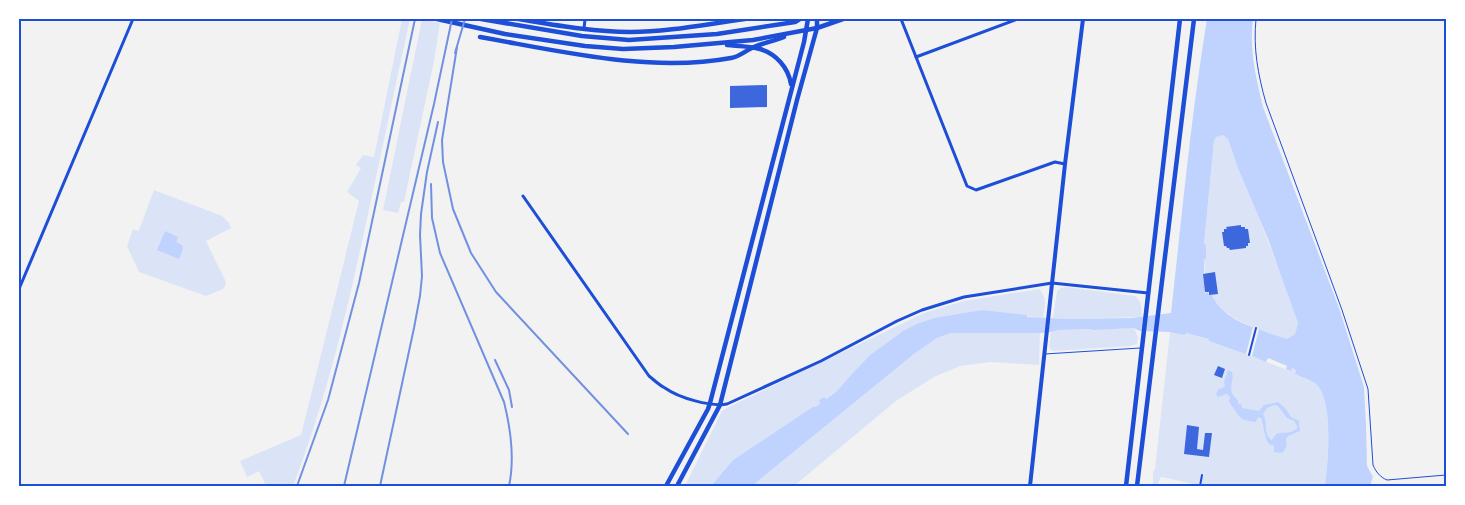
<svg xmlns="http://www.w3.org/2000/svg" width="1465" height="505" font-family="'Work Sans',sans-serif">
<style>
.green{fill:#dbe4f7}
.water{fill:#bfd3fe;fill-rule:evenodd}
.building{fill:#3d67dc}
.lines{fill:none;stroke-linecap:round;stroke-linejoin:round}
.service{stroke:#1d4ed8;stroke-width:1}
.pedestrian{stroke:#1d4ed8;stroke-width:2}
.minor{stroke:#1d4ed8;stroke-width:3}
.tertiary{stroke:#1d4ed8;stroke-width:4}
.primary{stroke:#1d4ed8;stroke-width:4.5}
.rail{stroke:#7290e2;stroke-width:2}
.neatline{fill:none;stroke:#1d4ed8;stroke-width:2}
</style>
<rect width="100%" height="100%" fill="#f2f2f2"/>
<g class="green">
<path d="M402,19h8c-15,68 -29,136 -44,204 -19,89 -40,178 -73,263h-27l-7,-15 -12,6 -7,-16 61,-26 58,-234 -12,-9 14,-24 -5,-3 7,-10 11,2z"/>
<polygon points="422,19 440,23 434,61 404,202 401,202 398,213 383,210"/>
<path d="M1219,135h4l5,4 59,151 11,33 -3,11 -8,5c-10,-1 -19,-6 -29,-10 -17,-7 -38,-16 -46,-34h-3l-1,-3h-3l-2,-18h2l-1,-15 2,-14h-2l10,-104 2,-4z"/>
<polygon points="154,190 222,216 229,223 231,228 206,241 226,282 225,286 223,289 206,296 139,272 127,246 133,229 137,231 139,230"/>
<path d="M1066,287l69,9c7,6 7,12 6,21l-71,2 -17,-1 4,-27 4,-3z"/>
<path d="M1039,289c9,9 6,17 4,29l-61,-8 -48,8 -31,13 -33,24 -20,21 -13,15 -12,8 -1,-2 -3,7 -6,3 -1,-1 -81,54 -22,26h-26l37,-75 5,-3 197,-95 40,-12z"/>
<polygon points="1134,328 1138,337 1137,344 1131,346 1053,351 1049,347 1051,332 1059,330"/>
<path d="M1170,332l15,3 1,-2 23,6v2l17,5 64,25 2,-3 4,2 -1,4c6,3 15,5 21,10 18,16 12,79 9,102h-124l-39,-9 -2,1 -3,8h-4v-14l2,-3z"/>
<polygon points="951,333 1040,333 1039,365 991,362 960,366 934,377 896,401 794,486 752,486 914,354 937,338"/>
</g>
<g class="water">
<path d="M1207,19h46c-4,30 3,59 10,88l76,201 25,79 2,38 1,41 6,11 -3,9h-45c3,-23 9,-86 -9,-102 -6,-5 -15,-7 -21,-10l1,-4 -4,-2 -1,3 -5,-2 1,-3 -19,-8 -2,4 -14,-6 7,-27 9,4 19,6 8,-5 3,-11 -30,-84 -30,-71 -10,-29 -5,-4 -7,2 -2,4 -10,103 2,1v14h-2v15l-1,1 2,18 3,-1 1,3h3c7,16 25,27 41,32l-7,27 -37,-13v-2l-23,-6 -1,2 -16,-3 -29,-1 -6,-3 -42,2 -1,-1 -32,1 -8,2 -11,1h-89l-14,5 -23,16 -162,132h-41l22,-26 81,-54 1,1 5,-3 -1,-4 5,-3 2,2 11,-8 13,-15 20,-21 33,-24 14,-7 17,-6 48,-8 45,5v2l43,2 62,-1 39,-5c11,-98 20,-197 36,-294z"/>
<polygon points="165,231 178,237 176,242 182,245 183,249 179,259 157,250"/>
<path d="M1228,370l4,2c3,11 -7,18 6,28v4h3l1,4 17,3 5,-6 14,-3 7,6 6,9 8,4 1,10 -12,5 -2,3c1,7 1,9 -4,14l-8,-1v-7h-4c-7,-8 -5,-18 -9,-27l-3,-1 -2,5c-19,-2 -16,-6 -27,-20l1,-5 -3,-3 -9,3 -1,-1 -1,-3 3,-4 6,-2 -1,-5zM1274,405l4,1 9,12 7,3 3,5v3c-10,6 -12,2 -21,5l-4,6 -2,-1c-7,-8 -2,-17 -7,-25l4,-6z"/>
</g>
<g class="building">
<polygon points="767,85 767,107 730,108 730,86"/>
<polygon points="1241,225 1241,227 1245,227 1245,229 1248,229 1250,243 1248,243 1248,246 1246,246 1246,248 1230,250 1229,248 1227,248 1226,246 1224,246 1222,232 1224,232 1224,229 1227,229 1226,227"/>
<polygon points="1215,272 1218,294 1209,295 1209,292 1205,292 1203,274"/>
<polygon points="1218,366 1225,369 1222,378 1214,375"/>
<polygon points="1187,425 1199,427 1197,449 1203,450 1205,433 1212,433 1209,457 1184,454"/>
</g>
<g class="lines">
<g class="service">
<path d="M1256,19c-3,29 2,56 10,84l76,207 26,79 5,76c3,7 7,12 14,15l59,-5"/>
<polyline points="1045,354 1140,348"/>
</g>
<g class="pedestrian">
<polyline points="1249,355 1256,328"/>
<polyline points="1200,486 1202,475"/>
</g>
<g class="minor">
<polyline points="901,19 967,186 976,190 1055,162 1065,164"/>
<polyline points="584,29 585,19"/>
<polyline points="916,57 1018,19"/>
<path d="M523,196l126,180c5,4 10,9 16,12 14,10 46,19 62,16l94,-43 76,-40 25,-11 42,-13 88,-14 96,10"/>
<polyline points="19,289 133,19"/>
</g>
<polyline class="tertiary" points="1030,486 1065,164 1083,19"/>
<g class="primary">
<polyline points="437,19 505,34 585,46 623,49 674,47 753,40 817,28 843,19"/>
<polyline points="481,19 582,36 629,40 717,34 795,22 800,19"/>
<path d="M518,19c37,6 75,13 112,13 38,0 77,-8 115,-13"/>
<path d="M480,37c80,14 170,36 251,21 8,-1 14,-7 21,-10 10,-5 22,-7 32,-11"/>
<path d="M727,45c11,1 23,1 33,4 16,5 28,18 31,35"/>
<polyline points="666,486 708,409 710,403 804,42 808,19"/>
<polyline points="677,486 720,405 797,100 817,28 817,19"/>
<polyline points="1126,486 1180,19"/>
<path d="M1137,486c20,-155 37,-312 57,-467"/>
</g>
<g class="rail">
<polyline points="457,47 442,140 443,162 453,209 471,253 496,292 628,434"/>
<polyline points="455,53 465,19"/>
<path d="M431,184l1,34 8,35 64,149c7,28 11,56 5,84"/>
<polyline points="495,360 509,390 512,407"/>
<polyline points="297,486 328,400 359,283 415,19"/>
<polyline points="344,486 434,104 452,19"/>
<polyline points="380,486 414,328 420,296 422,276 420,235 421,214 427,172 438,122"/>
</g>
</g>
<rect width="1465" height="505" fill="none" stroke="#ffffff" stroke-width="40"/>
<rect x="20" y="20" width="1425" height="465" class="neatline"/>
</svg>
